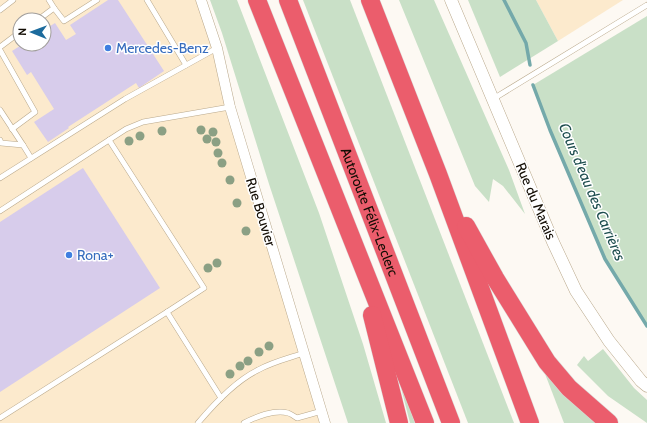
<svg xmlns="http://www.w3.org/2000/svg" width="647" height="423" font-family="Cabin,sans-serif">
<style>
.built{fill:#fceacd;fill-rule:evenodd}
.green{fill:#c9e0c7}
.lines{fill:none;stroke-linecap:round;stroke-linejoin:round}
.stream{stroke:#74a9aa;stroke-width:3.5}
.building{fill:#d7cceb}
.service-casing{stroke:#baa98c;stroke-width:6}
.minor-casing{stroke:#baa98c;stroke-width:11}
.tertiary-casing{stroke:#baa98c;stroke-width:13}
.motorway-casing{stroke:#d9d8d7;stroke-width:19}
.service{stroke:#fff;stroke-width:5}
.minor{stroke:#fff;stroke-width:10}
.tertiary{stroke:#fff;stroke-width:12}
.motorway{stroke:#eb5d6c;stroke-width:18}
.tree{fill:#8ba084}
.shop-dot{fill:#3f7fe0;stroke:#fff;stroke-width:1.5}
.labels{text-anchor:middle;stroke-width:3;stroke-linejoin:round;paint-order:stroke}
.shop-label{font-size:14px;fill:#366cbe;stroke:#fff;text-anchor:start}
.street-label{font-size:14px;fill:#130d04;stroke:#fff}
.water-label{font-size:15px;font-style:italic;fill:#1e4e4f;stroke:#fff}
</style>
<rect width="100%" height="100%" fill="#fdf9f3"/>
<g class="built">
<path d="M0,0h201l124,423h-325zM20,20h24v24h-24z"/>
<polygon points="536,0 623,0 558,41"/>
</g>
<g class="green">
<polygon points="210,0 237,0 319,213 363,344 386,423 348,423 269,184 222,33"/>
<polygon points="303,0 350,0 514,423 468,423"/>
<polygon points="399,0 434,0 509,170 525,214 503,186 493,179 489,202 475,186"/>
<polygon points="468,0 536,0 558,41 500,77"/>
<polygon points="647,16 647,326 605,259 550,130 533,85"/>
<polygon points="603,349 634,388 647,400 647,423 608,396 577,365 584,356 588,361"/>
<polygon points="542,366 598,423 564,423"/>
<polygon points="399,380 415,423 410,423"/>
</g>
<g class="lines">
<g class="stream">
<polyline points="504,0 526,43 530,65"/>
<polyline points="533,85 550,130 605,259 647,326"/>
</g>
</g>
<g class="building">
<polygon points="108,0 118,0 164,71 139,88 136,83 68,127 69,128 48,142 34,122 54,109 31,72 27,75 12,51 23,44 44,44 44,30 55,23 66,40 76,34 70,25"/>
<polygon points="83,168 160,288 0,392 0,222"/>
</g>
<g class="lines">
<g class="service-casing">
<g id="service">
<polyline points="49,0 54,8"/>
<polyline points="147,0 186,65"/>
<polyline points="0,10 13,0"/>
<polyline points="38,20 54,8 64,21 97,0"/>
<polyline points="0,47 20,32"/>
<polyline points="0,50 35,112 12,129"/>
<polyline points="493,99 647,5"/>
<polyline points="0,110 23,145"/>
<polyline points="0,140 1,143 23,145 31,158"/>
<polyline points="0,178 125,99 217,48"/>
<polyline points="0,211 109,140"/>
<polyline points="221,398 167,312 204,288 109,140 126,129 143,122 230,107"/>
<polyline points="0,418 167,312"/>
<path d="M198,423c16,-19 37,-42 60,-53 14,-8 31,-12 46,-17"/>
<path d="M244,423c11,-6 31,-14 44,-10 3,1 6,3 9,5l25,-7"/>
</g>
</g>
<g class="minor-casing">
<polyline id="minor" points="201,0 217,48 230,107 325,423"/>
</g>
<g class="tertiary-casing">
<polyline id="tertiary" points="451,0 553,242 576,291 609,341 641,381 647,386"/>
</g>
<g class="motorway-casing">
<g id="motorway">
<polyline points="257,0 425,423"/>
<path id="s1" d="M288,0l163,423"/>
<polyline points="370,0 438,174 530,423"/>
<polyline points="466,226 495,278 547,362 569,388 609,423"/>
<polyline points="372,315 399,423"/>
</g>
</g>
<use href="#service" class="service"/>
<use href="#minor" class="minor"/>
<use href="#tertiary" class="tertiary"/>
<use href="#motorway" class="motorway"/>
</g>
<g class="tree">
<circle cx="201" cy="130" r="4.5"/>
<circle cx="162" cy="131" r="4.5"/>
<circle cx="213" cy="132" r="4.5"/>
<circle cx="140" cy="136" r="4.5"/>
<circle cx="207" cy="139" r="4.5"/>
<circle cx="129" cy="141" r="4.5"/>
<circle cx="216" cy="142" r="4.5"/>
<circle cx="218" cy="153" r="4.5"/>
<circle cx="222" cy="163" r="4.5"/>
<circle cx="230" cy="180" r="4.5"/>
<circle cx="237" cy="203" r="4.5"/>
<circle cx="246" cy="231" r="4.5"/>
<circle cx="217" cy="263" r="4.5"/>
<circle cx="208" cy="268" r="4.5"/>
<circle cx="269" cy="346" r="4.5"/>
<circle cx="259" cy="352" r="4.5"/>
<circle cx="248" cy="361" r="4.5"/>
<circle cx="240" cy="366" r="4.5"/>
<circle cx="230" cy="374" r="4.5"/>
</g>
<g class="shop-dot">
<circle cx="108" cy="48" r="4"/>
<circle cx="69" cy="255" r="4"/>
</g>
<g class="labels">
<g class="shop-label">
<text x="116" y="53">Mercedes-Benz</text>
<text x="77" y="260">Rona+</text>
</g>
<g class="street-label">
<text transform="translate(536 201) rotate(67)" y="5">Rue du Marais</text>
<text transform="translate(261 212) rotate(73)" y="5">Rue Bouvier</text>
<text dy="5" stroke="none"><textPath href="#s1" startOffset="227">Autoroute Félix-Leclerc</textPath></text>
</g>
<g class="water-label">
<text transform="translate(592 192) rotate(67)" y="5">Cours d'eau des Carrières</text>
</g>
</g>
<g transform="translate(32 32) rotate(271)"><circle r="19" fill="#ffffff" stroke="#a19e9b"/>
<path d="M0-3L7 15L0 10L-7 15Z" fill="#1c6b9d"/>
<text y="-6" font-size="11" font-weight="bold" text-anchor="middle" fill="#130d04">N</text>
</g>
</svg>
